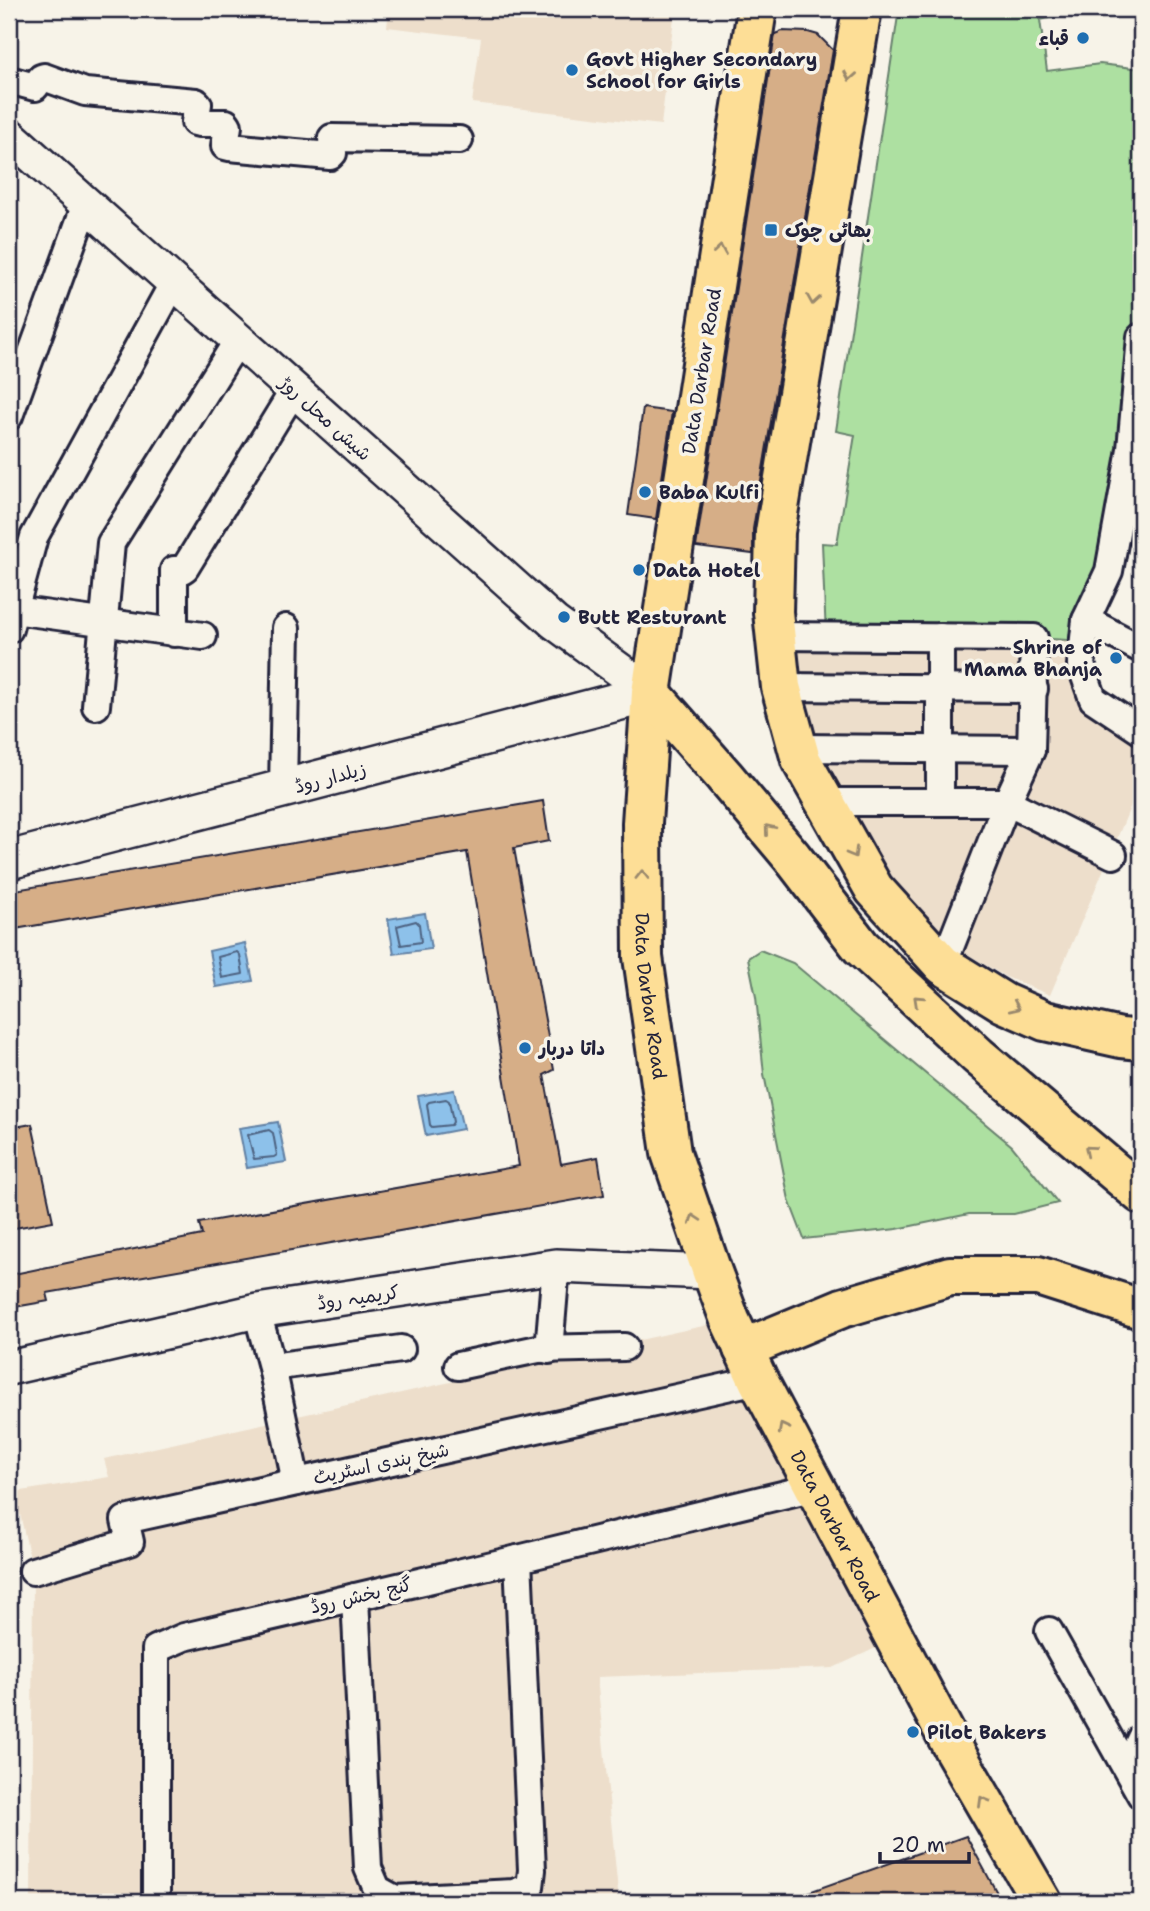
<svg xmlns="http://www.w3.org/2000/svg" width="1150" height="1911" font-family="'Shantell Sans','Playpen Sans Arabic',sans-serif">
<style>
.built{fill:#eddecb}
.green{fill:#ade0a1;stroke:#68816e;stroke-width:2}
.water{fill:#8dc1ea;stroke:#6281a4;stroke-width:2}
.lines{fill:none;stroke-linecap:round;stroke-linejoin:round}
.shore{stroke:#4d6281;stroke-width:2}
.building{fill:#d6ae87;stroke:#22223b;stroke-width:2}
.minor-casing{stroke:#22223b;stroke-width:32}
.tertiary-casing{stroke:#22223b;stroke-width:38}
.secondary-casing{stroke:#22223b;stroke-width:42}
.primary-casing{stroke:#22223b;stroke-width:44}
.minor{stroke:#f7f3e8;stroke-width:26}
.tertiary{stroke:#f7f3e8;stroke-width:33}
.secondary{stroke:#f7f3e8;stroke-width:37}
.primary{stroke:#fdde96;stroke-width:38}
.oneway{stroke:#9a896d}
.poi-dot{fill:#1f6fb2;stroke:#f7f3e8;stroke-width:2.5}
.labels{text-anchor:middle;stroke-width:7;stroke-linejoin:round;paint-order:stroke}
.poi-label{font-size:19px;font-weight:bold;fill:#22223b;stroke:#f7f3e8;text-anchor:start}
.street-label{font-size:19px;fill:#22223b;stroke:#f7f3e8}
</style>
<rect width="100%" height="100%" fill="#f7f3e8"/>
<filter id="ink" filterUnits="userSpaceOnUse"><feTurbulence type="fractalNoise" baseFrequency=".0143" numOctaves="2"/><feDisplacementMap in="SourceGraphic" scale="14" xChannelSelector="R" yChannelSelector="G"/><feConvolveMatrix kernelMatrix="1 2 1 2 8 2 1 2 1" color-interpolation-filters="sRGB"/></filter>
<g filter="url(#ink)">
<g class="built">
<polygon points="389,9 675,9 661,125 472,103 481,38 387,27"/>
<polygon points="776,636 1034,638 1084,641 1100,704 1141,731 1141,782 1050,995 1006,977 923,928 833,819"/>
<polygon points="730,1320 895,1639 833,1668 597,1677 619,1902 31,1902 33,1571 15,1492 109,1477 104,1459"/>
</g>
<g class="green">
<polygon points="899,9 1091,9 1040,20 1047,71 1100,64 1141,69 1141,336 1084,641 1034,638 826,636 822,543 837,544 855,435 836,431"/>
<polygon points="760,950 793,963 1012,1146 1058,1203 1014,1214 969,1214 897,1229 804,1239 789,1200 764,1074 756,997 748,958"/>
</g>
<g class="water">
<polygon points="425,913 431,949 394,954 388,919"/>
<polygon points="245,943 253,981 216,987 209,951"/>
<polygon points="454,1090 463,1129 426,1136 418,1096"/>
<polygon points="278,1122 286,1162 247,1168 239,1128"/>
</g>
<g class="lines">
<g class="shore">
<polygon points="416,921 419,924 421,942 401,945 397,926"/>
<polygon points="237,952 240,955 243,974 222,978 218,957"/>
<polygon points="446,1099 449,1101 453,1122 451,1125 432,1127 430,1125 427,1104 429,1102"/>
<polygon points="269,1130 273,1133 277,1155 274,1157 254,1159 248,1135"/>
</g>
</g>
<g class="building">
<polygon points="782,31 808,32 818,35 833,50 753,529 753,554 696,547 775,34"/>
<polygon points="643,408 672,412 656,519 628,515"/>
<polygon points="543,801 549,841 514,848 554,1070 544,1075 561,1164 598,1157 604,1195 47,1293 49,1301 9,1308 9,1275 202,1235 199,1223 519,1166 467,852 9,930 9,891"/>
<polygon points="32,1124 53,1221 9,1229 9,1128"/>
<polygon points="966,1836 1002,1902 790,1902 789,1899"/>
</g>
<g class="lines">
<g class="minor-casing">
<g id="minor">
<polyline points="9,80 35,87 41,78 44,77 85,92 196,102 198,104 195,122 199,123 226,123 228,126 225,146 229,147 330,156 333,153 332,138 459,140"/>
<polyline points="1141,337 1131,449 1109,571 1086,620 1081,665 1093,699 1141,731"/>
<polyline points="9,416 86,204"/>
<polyline points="14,610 203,636"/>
<polyline points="1086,620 1141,649"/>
<polyline points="9,629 34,537 174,282"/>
<polyline points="174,633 174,570 182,570 185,568 294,390"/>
<polyline points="776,636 1034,638 1031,750 1007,802 943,965"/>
<polyline points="940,637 940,802"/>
<polyline points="781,687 1034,689"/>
<polyline points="96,706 111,543 238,340"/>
<polyline points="798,748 1031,750"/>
<polyline points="283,789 286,628"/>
<polyline points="824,802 1007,802 1113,855"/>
<polyline points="257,1311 272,1367 296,1482"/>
<polyline points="549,1350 556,1266"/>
<polyline points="458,1366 538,1349 624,1347"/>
<polyline points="272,1367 401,1349"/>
<polyline points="33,1571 130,1542 125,1520 758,1380"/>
<polyline points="355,1597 368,1868 377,1889 395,1899 514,1893 530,1887 532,1870 518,1559"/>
<polyline points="1049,1631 1141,1795"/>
<polyline points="1127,1768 1141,1738"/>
<polyline points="156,1902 156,1649 184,1637 518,1559 815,1487"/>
</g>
</g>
<g class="tertiary-casing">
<g id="tertiary">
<polyline points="9,135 554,622 651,693"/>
<polyline points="9,1368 257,1311 556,1266 712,1272"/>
</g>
</g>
<g class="secondary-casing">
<polyline id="secondary" points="9,860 651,693"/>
</g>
<g class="primary-casing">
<g id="primary">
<path id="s1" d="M757,9l-106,684 -9,130 1,134 28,196 41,119 18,48 28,60 196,370 88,152"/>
<polyline points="862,9 775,532 773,612 781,687 801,760 874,889 943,965 1004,1003 1045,1021 1121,1038 1141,1040"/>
<polyline points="651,693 724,776 792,857 861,947 978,1056 1141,1194"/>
<polyline points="743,1349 842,1308 950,1276 1038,1276 1141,1309"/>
</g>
</g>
<use href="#minor" class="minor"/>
<use href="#tertiary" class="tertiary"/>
<use href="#secondary" class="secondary"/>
<use href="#primary" class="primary"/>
</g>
<defs><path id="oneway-chevron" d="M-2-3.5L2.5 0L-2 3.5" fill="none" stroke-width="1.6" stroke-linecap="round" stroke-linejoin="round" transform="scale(1.75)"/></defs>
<g class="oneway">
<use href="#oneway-chevron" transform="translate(850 76) rotate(100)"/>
<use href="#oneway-chevron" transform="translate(720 250) rotate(-81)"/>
<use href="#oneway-chevron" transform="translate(813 300) rotate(99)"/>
<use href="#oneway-chevron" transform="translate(769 829) rotate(-130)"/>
<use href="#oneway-chevron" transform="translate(853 853) rotate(60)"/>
<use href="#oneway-chevron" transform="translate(642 875) rotate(-90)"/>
<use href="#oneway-chevron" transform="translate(918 1000) rotate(-137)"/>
<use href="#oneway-chevron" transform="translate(1015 1007) rotate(24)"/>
<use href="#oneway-chevron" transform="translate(1089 1150) rotate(-140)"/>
<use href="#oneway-chevron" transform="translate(694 1219) rotate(-109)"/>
<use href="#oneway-chevron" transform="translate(783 1428) rotate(-118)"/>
<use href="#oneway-chevron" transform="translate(983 1801) rotate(-120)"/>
</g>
</g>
<g class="poi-dot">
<circle cx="1083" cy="38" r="7"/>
<circle cx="572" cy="70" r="7"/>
<rect x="764" y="223" width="14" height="14" rx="3.5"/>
<circle cx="645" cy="492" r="7"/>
<circle cx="639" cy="570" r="7"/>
<circle cx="564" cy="617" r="7"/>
<circle cx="1116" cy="658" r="7"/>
<circle cx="525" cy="1048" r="7"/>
<circle cx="913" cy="1732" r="7"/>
</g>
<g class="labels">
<g class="poi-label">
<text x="1069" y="45" text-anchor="end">قباء</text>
<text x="586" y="66">Govt Higher Secondary<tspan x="586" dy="22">School for Girls</tspan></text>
<text x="785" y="237">بھاٹی چوک</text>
<text x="659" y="499">Baba Kulfi</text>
<text x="653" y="577">Data Hotel</text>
<text x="578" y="624">Butt Resturant</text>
<text x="1102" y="654" text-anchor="end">Shrine of<tspan x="1102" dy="22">Mama Bhanja</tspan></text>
<text x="539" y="1055">داتا دربار</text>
<text x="927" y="1739">Pilot Bakers</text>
</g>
<g class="street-label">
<text transform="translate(701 371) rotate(-81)" y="7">Data Darbar Road</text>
<text transform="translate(326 418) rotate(42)" y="7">شیش محل روڑ</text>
<text transform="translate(330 777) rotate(-15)" y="7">زیلدار روڈ</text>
<text dy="7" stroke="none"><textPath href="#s1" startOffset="996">Data Darbar Road</textPath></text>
<text transform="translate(358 1297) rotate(-8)" y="7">کریمیہ روڈ</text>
<text transform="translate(381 1463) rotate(-12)" y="7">شیخ ہندی اسٹریٹ</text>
<text dy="7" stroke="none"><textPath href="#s1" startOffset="1563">Data Darbar Road</textPath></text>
<text transform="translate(361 1595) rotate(-13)" y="7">گنج بخش روڈ</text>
</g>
</g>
<rect width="1150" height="1911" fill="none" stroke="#f7f3e8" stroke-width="35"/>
<rect x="18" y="18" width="1115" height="1876" fill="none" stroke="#22223b" stroke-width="2.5" filter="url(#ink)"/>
<path d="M880 1852v10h89v-10" fill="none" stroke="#22223b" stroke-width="3.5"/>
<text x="891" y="1852" font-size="21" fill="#22223b" stroke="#f7f3e8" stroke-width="5" paint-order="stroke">20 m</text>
</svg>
